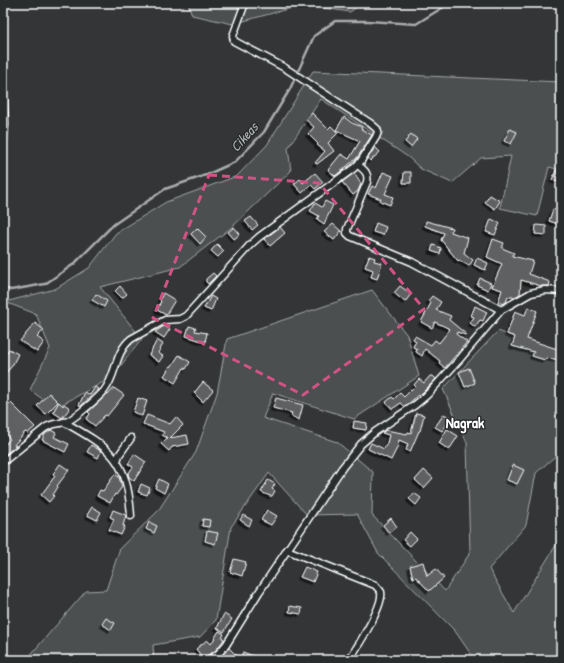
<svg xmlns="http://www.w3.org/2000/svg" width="564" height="663" font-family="'Patrick Hand',sans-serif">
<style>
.green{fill:#4c4f50;stroke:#a6a7a8}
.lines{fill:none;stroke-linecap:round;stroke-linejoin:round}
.stream{stroke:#abacad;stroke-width:2.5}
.building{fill:#5f6162;stroke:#fff;filter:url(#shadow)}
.minor-casing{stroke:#fff;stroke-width:9}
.minor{stroke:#2a2d2e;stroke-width:6}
.marked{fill:none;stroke:#d15284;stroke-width:3;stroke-dasharray:8 5;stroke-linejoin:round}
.labels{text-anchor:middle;stroke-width:3;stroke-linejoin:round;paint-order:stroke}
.water-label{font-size:14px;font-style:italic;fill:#b2b3b4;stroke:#2a2d2e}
.quarter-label{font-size:15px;font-weight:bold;fill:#fff;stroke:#2a2d2e}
</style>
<defs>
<filter id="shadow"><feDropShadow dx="-2.5" dy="2.5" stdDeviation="0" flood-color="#0009"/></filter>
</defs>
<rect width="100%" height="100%" fill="#333536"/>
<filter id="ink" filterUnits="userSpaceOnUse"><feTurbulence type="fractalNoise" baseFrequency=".025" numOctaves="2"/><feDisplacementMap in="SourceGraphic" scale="8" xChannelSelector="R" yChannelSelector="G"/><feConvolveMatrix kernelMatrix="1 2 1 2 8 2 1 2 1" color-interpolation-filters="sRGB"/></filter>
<g filter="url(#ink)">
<g class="green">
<polygon points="188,3 238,3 243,13 253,3 362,3 350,12 302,5 233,24 192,15"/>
<polygon points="313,71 561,82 561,170 549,167 537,216 500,208 511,156 481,158 452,183 421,169 408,157 321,99 288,148 291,171 232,227 180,267 100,287 142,339 111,378 55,408 30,390 50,348 36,314 5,302 55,289 89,268 116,233 166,202 237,176 267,145"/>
<polygon points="372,290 407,335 419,376 354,419 273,393 263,418 337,442 373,472 372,515 445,591 470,553 467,443 443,389 498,331 561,355 561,451 536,473 526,525 489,569 514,613 561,537 561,660 475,660 455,631 378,553 357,514 307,515 269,473 231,527 216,620 200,637 153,645 154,660 26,660 86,591 106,590 120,548 158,511 196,452 217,393 227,339"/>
</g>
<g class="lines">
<polyline class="stream" points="3,288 11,290 45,284 74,264 113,225 165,189 206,175 235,162 264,132 290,89 314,36 335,21 368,21 416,24 450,3"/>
</g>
<g class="building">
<polygon points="312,113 328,129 331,126 338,133 328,143 334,151 317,164 315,163 325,151 317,145 318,144 308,134 314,127 306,120"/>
<polygon points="344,117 352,123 362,127 361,129 372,135 357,158 335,176 328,170 341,154 349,159 360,141 336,130"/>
<polygon points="510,129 517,132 511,144 504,141"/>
<polygon points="411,134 417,139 411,147 405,142"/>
<polygon points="375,147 380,152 370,161 368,158"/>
<polygon points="556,170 561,172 561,183 552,180"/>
<polygon points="383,172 393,176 385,194 393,197 390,205 380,201 381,199 368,194 372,186 376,188"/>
<polygon points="404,172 411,172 411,183 403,183"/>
<polygon points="315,173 323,182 315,189 311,185 302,193 294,184 300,179 303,183"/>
<polygon points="354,173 361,184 358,191 353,195 342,182"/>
<polygon points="490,195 500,201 495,209 485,202"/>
<polygon points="325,201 333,205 324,224 317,219 319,216 310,211 315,203 322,207"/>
<polygon points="553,209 561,212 561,225 549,221"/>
<polygon points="251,217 258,225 252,230 245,221"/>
<polygon points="491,219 500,223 495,235 486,232"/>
<polygon points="426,221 452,228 451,232 468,238 464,253 473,260 469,266 459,260 458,261 441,240 444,233 425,226"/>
<polygon points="376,223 386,227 383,235 373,232"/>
<polygon points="333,224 341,231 334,240 324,232"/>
<polygon points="536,225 546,226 546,235 535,234"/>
<polygon points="234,227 240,234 234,239 228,232"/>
<polygon points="280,227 285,233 270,246 264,239"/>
<polygon points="197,228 206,237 200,244 191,234"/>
<polygon points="493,239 504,243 502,248 514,253 512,256 533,261 529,274 550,282 549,286 541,286 521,280 520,294 515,297 508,297 506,302 503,304 498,302 502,290 492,287 502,264 487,257"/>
<polygon points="217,244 224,251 218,257 211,251"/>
<polygon points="433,245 441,248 440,254 431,251"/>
<polygon points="369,256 375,258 374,261 382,263 377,279 371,277 373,270 365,267"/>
<polygon points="477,258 488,263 485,270 474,265"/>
<polygon points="213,273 216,276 208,284 206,282 206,279"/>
<polygon points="480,278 491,283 488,290 477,285"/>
<polygon points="120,286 127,294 122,298 115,291"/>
<polygon points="400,286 411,294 405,302 394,293"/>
<polygon points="163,293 175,300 166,315 157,310 161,301 160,300"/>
<polygon points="96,294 107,301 104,307 92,300"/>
<polygon points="211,296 216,299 211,311 204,308"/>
<polygon points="432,296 441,302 436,310 451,316 449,320 466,334 465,335 457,332 456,334 467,342 445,368 439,363 440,361 425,349 422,356 416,352 417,349 413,347 416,341 413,339 415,336 431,345 435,340 439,343 450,329 435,322 432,328 421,322 431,303 428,301"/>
<polygon points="475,306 487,312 483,321 480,320 475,327 470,323 474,317 471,316"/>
<polygon points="528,307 537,311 527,339 554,348 561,349 561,360 546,358 545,360 532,356 534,352 512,346 515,337 507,334 515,311 525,315"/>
<polygon points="35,323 44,330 37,337 44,342 37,352 20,341"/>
<polygon points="164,326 170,329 164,338 155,332"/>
<polygon points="189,326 196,328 195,331 207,333 205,342 186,336"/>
<polygon points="157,340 163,344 158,353 163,356 159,362 149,355"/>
<polygon points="9,349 18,354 12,366 3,376 3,359"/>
<polygon points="179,355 190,362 186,369 184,368 175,383 164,376 170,366 171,367"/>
<polygon points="469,368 475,383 465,387 459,372"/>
<polygon points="430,376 433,376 436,379 419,396 418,395 405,407 401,403 392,409 386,402 392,397 394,399 400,393 404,397 415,386 414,385 419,379 424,383"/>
<polygon points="203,382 213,390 203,402 194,393"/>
<polygon points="95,387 99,389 81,406 79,405 85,392 90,395"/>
<polygon points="114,388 124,395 107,416 105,415 95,426 86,419 90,414 88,412 107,394 108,395"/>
<polygon points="49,393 58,402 46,414 37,406"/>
<polygon points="138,398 147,401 142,416 133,412"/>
<polygon points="276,398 303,405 299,420 291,416 292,413 273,408"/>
<polygon points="3,399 9,404 11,403 35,427 28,433 25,432 14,445 16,446 3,456 3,447 10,439 3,432"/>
<polygon points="59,402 63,406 64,404 70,408 62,418 53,412"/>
<polygon points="416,413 424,415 420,431 419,431 410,452 406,450 408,444 399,440 397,448 391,460 368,449 371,443 384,449 387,443 389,435 382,433 386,430 407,434 408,432 411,433"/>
<polygon points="444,414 451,418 442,431 435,427"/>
<polygon points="147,415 170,424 176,417 183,425 170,438 187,435 189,444 172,447 169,451 161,444 166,439 168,438 162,435 164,432 143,424"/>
<polygon points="354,421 367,423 366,430 353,428"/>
<polygon points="447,429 458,436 449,450 439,443"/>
<polygon points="51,430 56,433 54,437 69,444 65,452 42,440 45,434"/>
<polygon points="91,445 101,451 98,458 87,452"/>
<polygon points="134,454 146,462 134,481 129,477 128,474 133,467 128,464"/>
<polygon points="60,464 69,470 57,486 58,487 53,495 54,496 49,502 41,495 55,476 53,474"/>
<polygon points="513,465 524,470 517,484 507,480"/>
<polygon points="424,470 433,478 424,488 415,480"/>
<polygon points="115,474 119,477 122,487 116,495 115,494 110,503 97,496 100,490 103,491"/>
<polygon points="159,479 168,484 164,493 155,488"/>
<polygon points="268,480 275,484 272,489 275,491 272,496 270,496 261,492"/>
<polygon points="141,484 150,488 147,495 138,492"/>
<polygon points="414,493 421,498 416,505 409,499"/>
<polygon points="92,507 101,512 97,520 87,515"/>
<polygon points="113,510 126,515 123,526 125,526 121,535 109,530 114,519 110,517"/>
<polygon points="267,510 277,516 271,525 261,520"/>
<polygon points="243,515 252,520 249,526 240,520"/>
<polygon points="391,518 397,527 389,533 383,525"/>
<polygon points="203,519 210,520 209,527 202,526"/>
<polygon points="149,522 157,526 154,533 146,529"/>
<polygon points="207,531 218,533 215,544 205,541"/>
<polygon points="410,532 417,539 410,546 403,540"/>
<polygon points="234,559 246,562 242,576 230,572"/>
<polygon points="423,562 427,576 436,569 444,578 429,591 416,577 413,578 410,566"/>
<polygon points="305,567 317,572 313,582 300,577"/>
<polygon points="290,606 302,608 301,614 289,612"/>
<polygon points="224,614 232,619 224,632 217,628"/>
<polygon points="106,618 115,623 111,630 102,624"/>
<polygon points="219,631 224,634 222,638 224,639 223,641 215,651 206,656 204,660 196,649 207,640 211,644"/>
<polygon points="229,648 240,659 243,652 263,660 217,660"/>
</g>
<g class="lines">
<g class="minor-casing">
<g id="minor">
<polyline points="3,81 5,124 3,147"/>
<path d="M358,165c6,5 11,8 9,17l-20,47v4l3,3 62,26 89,48"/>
<path d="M64,422c48,27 63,37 67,94"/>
<polyline points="117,461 119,455 131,438"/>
<path d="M3,462l42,-34c7,-5 15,-4 23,-7 8,-4 30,-23 36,-30 13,-16 10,-38 27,-52l34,-19 15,-1 6,-3 64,-71 9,-8 95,-69 7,-7 15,-24 2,-5 -1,-3 -7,-6 -85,-55 -51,-27 -1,-5 12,-33"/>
<path d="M287,550l88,35c2,2 5,5 6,7 3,14 -24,55 -32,68"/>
<polyline points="209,660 218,654 226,645 259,592 318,504 342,468 361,444 375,432 415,405 427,395 459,360 501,310 531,293 545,290 561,291"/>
</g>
</g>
<use href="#minor" class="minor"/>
</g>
</g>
<path class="marked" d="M209,175l110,8 105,126 -121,86 -150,-77z"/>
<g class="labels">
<g class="water-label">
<text transform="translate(244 137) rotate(-48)" y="5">Cikeas</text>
</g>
<g class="quarter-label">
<text x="465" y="428">Nagrak</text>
</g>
</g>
<rect width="564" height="663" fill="none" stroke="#2a2d2e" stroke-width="16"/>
<rect x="8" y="8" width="548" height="647" fill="none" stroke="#fff" stroke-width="1.5" filter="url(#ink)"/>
</svg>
